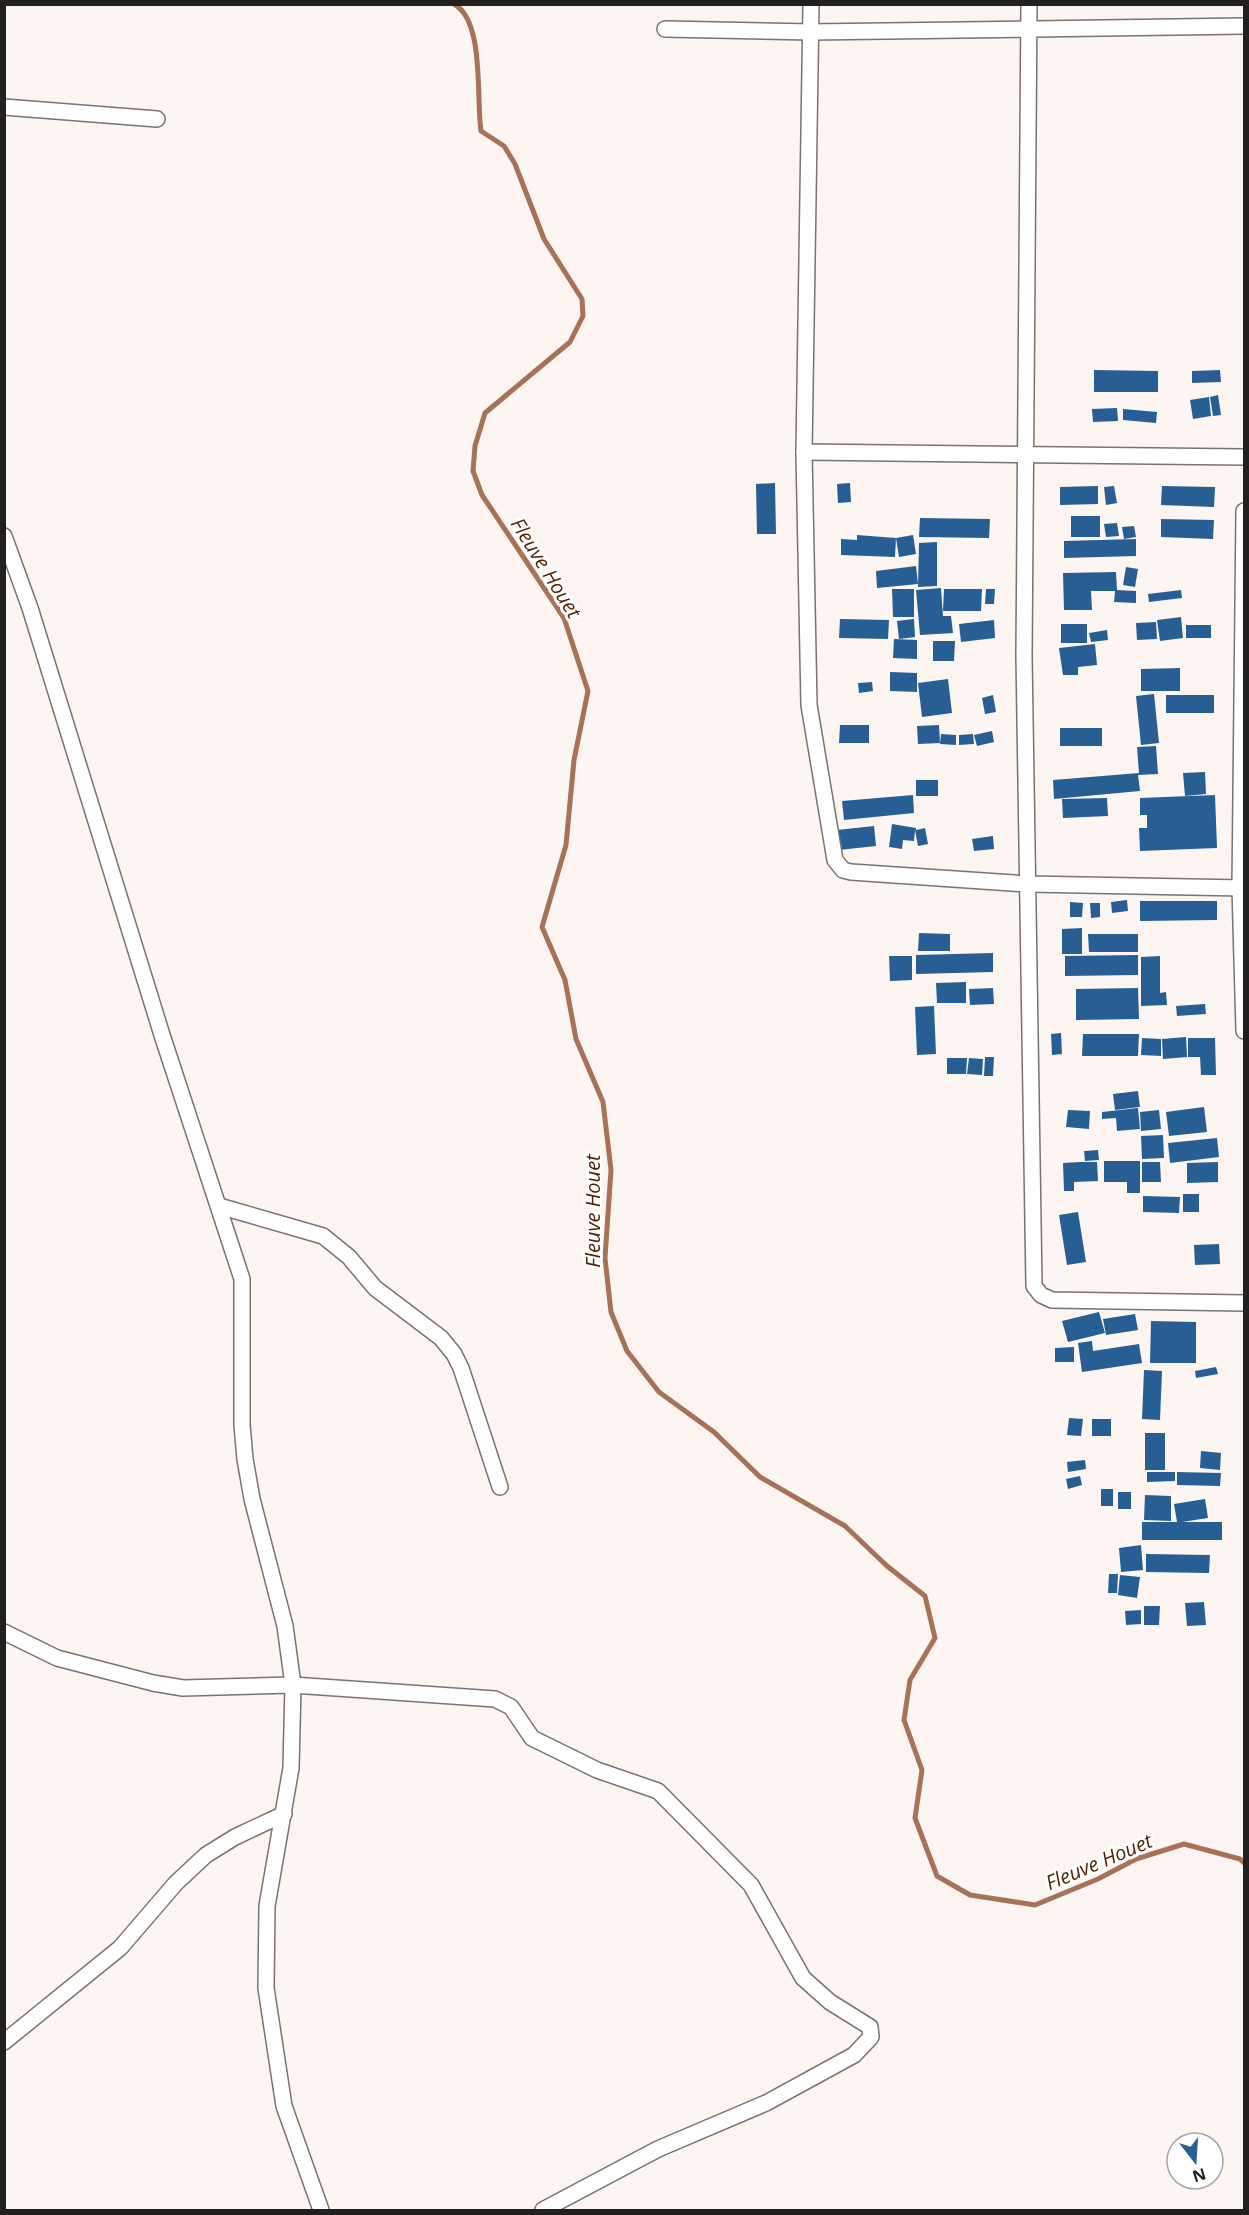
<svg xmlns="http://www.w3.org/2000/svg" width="1249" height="2215" font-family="'Open Sans',sans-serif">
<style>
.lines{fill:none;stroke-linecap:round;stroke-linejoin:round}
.stream{stroke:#a87257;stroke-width:5}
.building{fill:#275f95}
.minor-casing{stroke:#797370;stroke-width:18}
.minor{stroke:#fff;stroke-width:15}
.labels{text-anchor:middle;stroke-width:6;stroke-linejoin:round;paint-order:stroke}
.water-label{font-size:20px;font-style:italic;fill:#512104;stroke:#fff}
</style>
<rect width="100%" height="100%" fill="#fcf5f2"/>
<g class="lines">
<path class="stream" d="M454,4c31,17 22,95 27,127l23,15 11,18 29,75 38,60 1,17 -13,26 -85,71 -10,33 -2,25 9,24 82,123 24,73 -14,69 -8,85 -24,82 23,53 11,59 27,63 8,68 -6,88 6,54 16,39 32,41 55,40 46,45 85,49 42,40 38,30 10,42 -25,42 -6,40 18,50 -7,48 22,58 33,19 65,10 63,-26 38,-20 48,-15 56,15 4,4"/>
</g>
<g class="building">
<polygon points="1094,370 1158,371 1158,392 1094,392"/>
<polygon points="1220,370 1221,382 1192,383 1192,371"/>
<polygon points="1218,395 1221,415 1213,416 1210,397"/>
<polygon points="1209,397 1211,416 1193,419 1190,400"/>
<polygon points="1117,408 1118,421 1093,422 1092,409"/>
<polygon points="1123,409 1157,412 1156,423 1123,420"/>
<polygon points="775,483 776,534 757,534 756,484"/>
<polygon points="850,483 851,502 838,503 837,484"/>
<polygon points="1098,486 1098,504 1060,505 1060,487"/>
<polygon points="1114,486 1117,503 1106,505 1104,487"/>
<polygon points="1162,486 1215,487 1214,507 1161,505"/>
<rect x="1071" y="516" width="29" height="21"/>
<polygon points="920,518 990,519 989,538 919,537"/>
<polygon points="1161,519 1214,520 1213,539 1161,537"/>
<polygon points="1117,523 1119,536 1106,537 1104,524"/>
<polygon points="1134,526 1136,537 1124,539 1122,527"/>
<polygon points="857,535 896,538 913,535 916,554 899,557 896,538 895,557 841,555 841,539 857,540"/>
<polygon points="1136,539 1136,556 1064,558 1064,541"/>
<polygon points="937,542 937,586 918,587 919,543"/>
<polygon points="916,566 918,584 877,588 876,571"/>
<polygon points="1126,567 1138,569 1135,587 1123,585"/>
<polygon points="1116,572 1117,590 1136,591 1136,603 1114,602 1115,591 1091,591 1092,610 1064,610 1063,573"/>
<polygon points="941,588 943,616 951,616 953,633 920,635 916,590"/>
<polygon points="892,589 914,589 914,617 893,617"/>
<polygon points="944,589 982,589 981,611 943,611"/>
<polygon points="986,589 995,589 994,604 985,604"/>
<polygon points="1181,590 1182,598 1149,602 1148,594"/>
<polygon points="1181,617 1183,638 1160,641 1157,620"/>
<polygon points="840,619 889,620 888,639 839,638"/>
<polygon points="914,619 915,637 899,639 897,621"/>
<polygon points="994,620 995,638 961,642 959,624"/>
<polygon points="1156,622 1157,639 1137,640 1136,623"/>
<rect x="1061" y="624" width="26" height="19"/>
<rect x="1186" y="625" width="25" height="13"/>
<polygon points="1107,630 1108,640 1091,642 1089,633"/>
<polygon points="894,639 917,640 917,659 893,658"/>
<polygon points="933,641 955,641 954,661 933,661"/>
<polygon points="1095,644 1097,665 1078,667 1078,675 1063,675 1059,648"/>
<polygon points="1180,668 1180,691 1141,691 1141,669"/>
<polygon points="890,672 917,673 917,692 890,691"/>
<polygon points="948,679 952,713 922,717 918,683"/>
<polygon points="872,682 873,691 859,693 858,683"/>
<polygon points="1154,694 1159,743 1141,745 1136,696"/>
<polygon points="993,695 996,712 985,714 982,698"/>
<rect x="1166" y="695" width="48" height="18"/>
<polygon points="840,725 869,725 869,743 839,743"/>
<polygon points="939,725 940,743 918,744 917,726"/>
<rect x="1060" y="728" width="42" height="18"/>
<polygon points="992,731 994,742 977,746 974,735"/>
<polygon points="941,734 956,735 956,745 940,744"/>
<polygon points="973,734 974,744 959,745 959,735"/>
<polygon points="1156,746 1158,774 1138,775 1140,791 1054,799 1053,780 1139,773 1137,747"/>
<polygon points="1205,772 1206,794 1185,796 1183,773"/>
<rect x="916" y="780" width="22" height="16"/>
<polygon points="913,795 914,813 844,820 842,801"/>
<polygon points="1215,795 1217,848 1140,851 1139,828 1147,828 1147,815 1140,815 1140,798"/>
<polygon points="1107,798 1108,816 1063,818 1062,799"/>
<polygon points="892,824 916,828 916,830 925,828 928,844 918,846 915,830 914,841 903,840 902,849 889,847"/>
<polygon points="874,826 876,846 839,850 837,830"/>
<polygon points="993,836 994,849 974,851 972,839"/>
<polygon points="1127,900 1128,911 1112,913 1111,902"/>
<polygon points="1140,901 1217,901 1217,920 1140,921"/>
<polygon points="1070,902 1083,903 1082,917 1070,917"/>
<polygon points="1090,903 1100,903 1100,917 1091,918"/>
<polygon points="1082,928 1082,954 1062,954 1062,929"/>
<polygon points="919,933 950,934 950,951 918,951"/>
<polygon points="1088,934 1138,934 1138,952 1089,952"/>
<polygon points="993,953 993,972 916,974 916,955"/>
<polygon points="1138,955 1138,975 1065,976 1065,956"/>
<polygon points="889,956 912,956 912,980 890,981"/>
<polygon points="1160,956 1160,993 1166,992 1167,1005 1141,1006 1141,957"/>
<polygon points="966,982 966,1003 937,1003 936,983"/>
<polygon points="993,988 994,1004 970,1005 969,989"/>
<polygon points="1138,988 1139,1019 1076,1020 1076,989"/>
<polygon points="1205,1004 1206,1014 1177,1016 1176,1006"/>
<polygon points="934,1006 936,1054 917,1055 915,1007"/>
<polygon points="1061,1033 1062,1054 1052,1055 1051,1034"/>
<polygon points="1083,1034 1139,1034 1138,1056 1082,1056"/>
<polygon points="1186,1037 1187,1057 1163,1059 1162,1039"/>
<polygon points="1142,1038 1161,1039 1161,1056 1141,1055"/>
<polygon points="1188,1038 1215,1038 1216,1075 1201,1075 1200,1057 1188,1057"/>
<polygon points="985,1057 994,1057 993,1076 984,1076"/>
<polygon points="947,1058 967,1058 966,1074 947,1074"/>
<polygon points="969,1058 983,1059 982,1075 967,1074"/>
<polygon points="1138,1091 1140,1107 1115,1110 1113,1094"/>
<polygon points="1204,1107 1207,1132 1169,1136 1166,1112"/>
<polygon points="1138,1108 1140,1129 1117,1131 1116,1118 1102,1119 1102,1112"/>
<polygon points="1068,1110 1090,1111 1089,1129 1066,1127"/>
<polygon points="1159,1110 1161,1129 1141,1131 1140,1112"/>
<polygon points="1163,1135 1164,1158 1142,1159 1141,1136"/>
<polygon points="1217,1138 1219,1157 1170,1163 1168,1143"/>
<polygon points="1098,1150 1099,1160 1085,1161 1084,1151"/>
<polygon points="1104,1161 1140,1161 1140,1193 1127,1193 1127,1182 1104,1182"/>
<polygon points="1080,1162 1097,1162 1098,1181 1074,1182 1074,1191 1064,1191 1063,1163"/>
<polygon points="1142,1162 1160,1162 1161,1182 1142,1182"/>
<polygon points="1218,1162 1218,1182 1187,1183 1187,1163"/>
<rect x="1183" y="1194" width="16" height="18"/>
<polygon points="1143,1196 1180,1197 1179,1213 1143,1212"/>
<polygon points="1078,1212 1086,1262 1067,1265 1059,1215"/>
<polygon points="1219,1244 1220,1264 1195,1265 1194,1245"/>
<polygon points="1099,1312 1105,1333 1068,1342 1062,1321"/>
<polygon points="1135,1314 1138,1330 1106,1335 1103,1319"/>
<polygon points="1151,1321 1196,1322 1196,1363 1150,1363"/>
<polygon points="1092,1341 1093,1351 1139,1344 1142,1363 1082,1372 1078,1343"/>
<polygon points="1074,1347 1074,1362 1055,1362 1055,1348"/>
<polygon points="1216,1367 1218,1374 1196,1378 1195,1371"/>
<polygon points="1144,1370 1162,1371 1160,1420 1142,1419"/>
<polygon points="1069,1418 1083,1419 1081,1436 1067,1435"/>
<rect x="1092" y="1419" width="19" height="17"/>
<rect x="1145" y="1433" width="20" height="37"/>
<polygon points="1201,1451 1221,1453 1220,1470 1200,1468"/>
<polygon points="1085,1460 1086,1469 1068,1472 1067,1462"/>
<polygon points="1147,1472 1175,1472 1175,1481 1147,1482"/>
<polygon points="1177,1472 1221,1473 1220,1486 1177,1485"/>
<polygon points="1080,1476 1082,1485 1068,1489 1066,1479"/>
<rect x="1101" y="1489" width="12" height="17"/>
<rect x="1118" y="1492" width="13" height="17"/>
<polygon points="1145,1495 1171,1496 1171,1521 1144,1520"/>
<polygon points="1205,1499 1208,1518 1182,1522 1222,1522 1222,1540 1142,1540 1142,1522 1177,1522 1174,1504"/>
<polygon points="1141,1545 1143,1570 1121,1572 1119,1548"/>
<polygon points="1146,1554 1210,1555 1209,1573 1146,1572"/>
<polygon points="1109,1574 1118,1574 1117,1593 1108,1593"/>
<polygon points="1120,1575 1140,1577 1137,1598 1118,1595"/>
<polygon points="1204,1602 1206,1625 1187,1626 1185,1603"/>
<polygon points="1144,1606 1160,1606 1159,1625 1144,1625"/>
<polygon points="1141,1610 1141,1624 1126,1625 1125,1611"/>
</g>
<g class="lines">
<g class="minor-casing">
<g id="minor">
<polyline points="811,4 804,452 809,705 835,860 843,870 851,872 1027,884 1244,888"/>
<polyline points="1029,4 1024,656 1034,1286 1041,1295 1052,1300 1244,1303"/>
<polyline points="665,29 811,32 1244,26"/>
<polyline points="4,107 157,119"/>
<polyline points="804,452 1244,457"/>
<polyline points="1244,511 1240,888 1244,1031"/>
<polyline points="4,536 30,608 162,1035 242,1279 242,1425 245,1459 252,1499 285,1626 293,1685 291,1768 267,1906 266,1988 284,2106 321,2210"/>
<polyline points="219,1206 323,1236 349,1257 375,1288 441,1338 454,1354 461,1368 500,1487"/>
<polyline points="4,1632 57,1658 153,1683 183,1688 293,1685 495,1699 511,1707 532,1738 597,1770 658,1791 751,1885 803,1978 830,2002 870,2027 871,2037 854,2055 766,2103 658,2149 543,2210"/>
<polyline points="4,2042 120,1948 176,1883 206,1855 235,1837 284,1814"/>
</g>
</g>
<use href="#minor" class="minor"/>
</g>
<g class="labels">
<g class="water-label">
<text transform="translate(546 568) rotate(58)" y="7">Fleuve Houet</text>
<text transform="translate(593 1211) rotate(-90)" y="7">Fleuve Houet</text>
<text transform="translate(1099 1862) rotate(-23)" y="7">Fleuve Houet</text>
</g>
</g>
<rect width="1249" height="2215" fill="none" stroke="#22201e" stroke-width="12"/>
<g transform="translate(1195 2161) rotate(163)"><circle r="28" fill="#ffffff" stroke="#a7a6a5" stroke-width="1.5"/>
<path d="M0-4.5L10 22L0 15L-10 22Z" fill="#266098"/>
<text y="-9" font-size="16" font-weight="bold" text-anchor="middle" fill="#22201e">N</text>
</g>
</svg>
